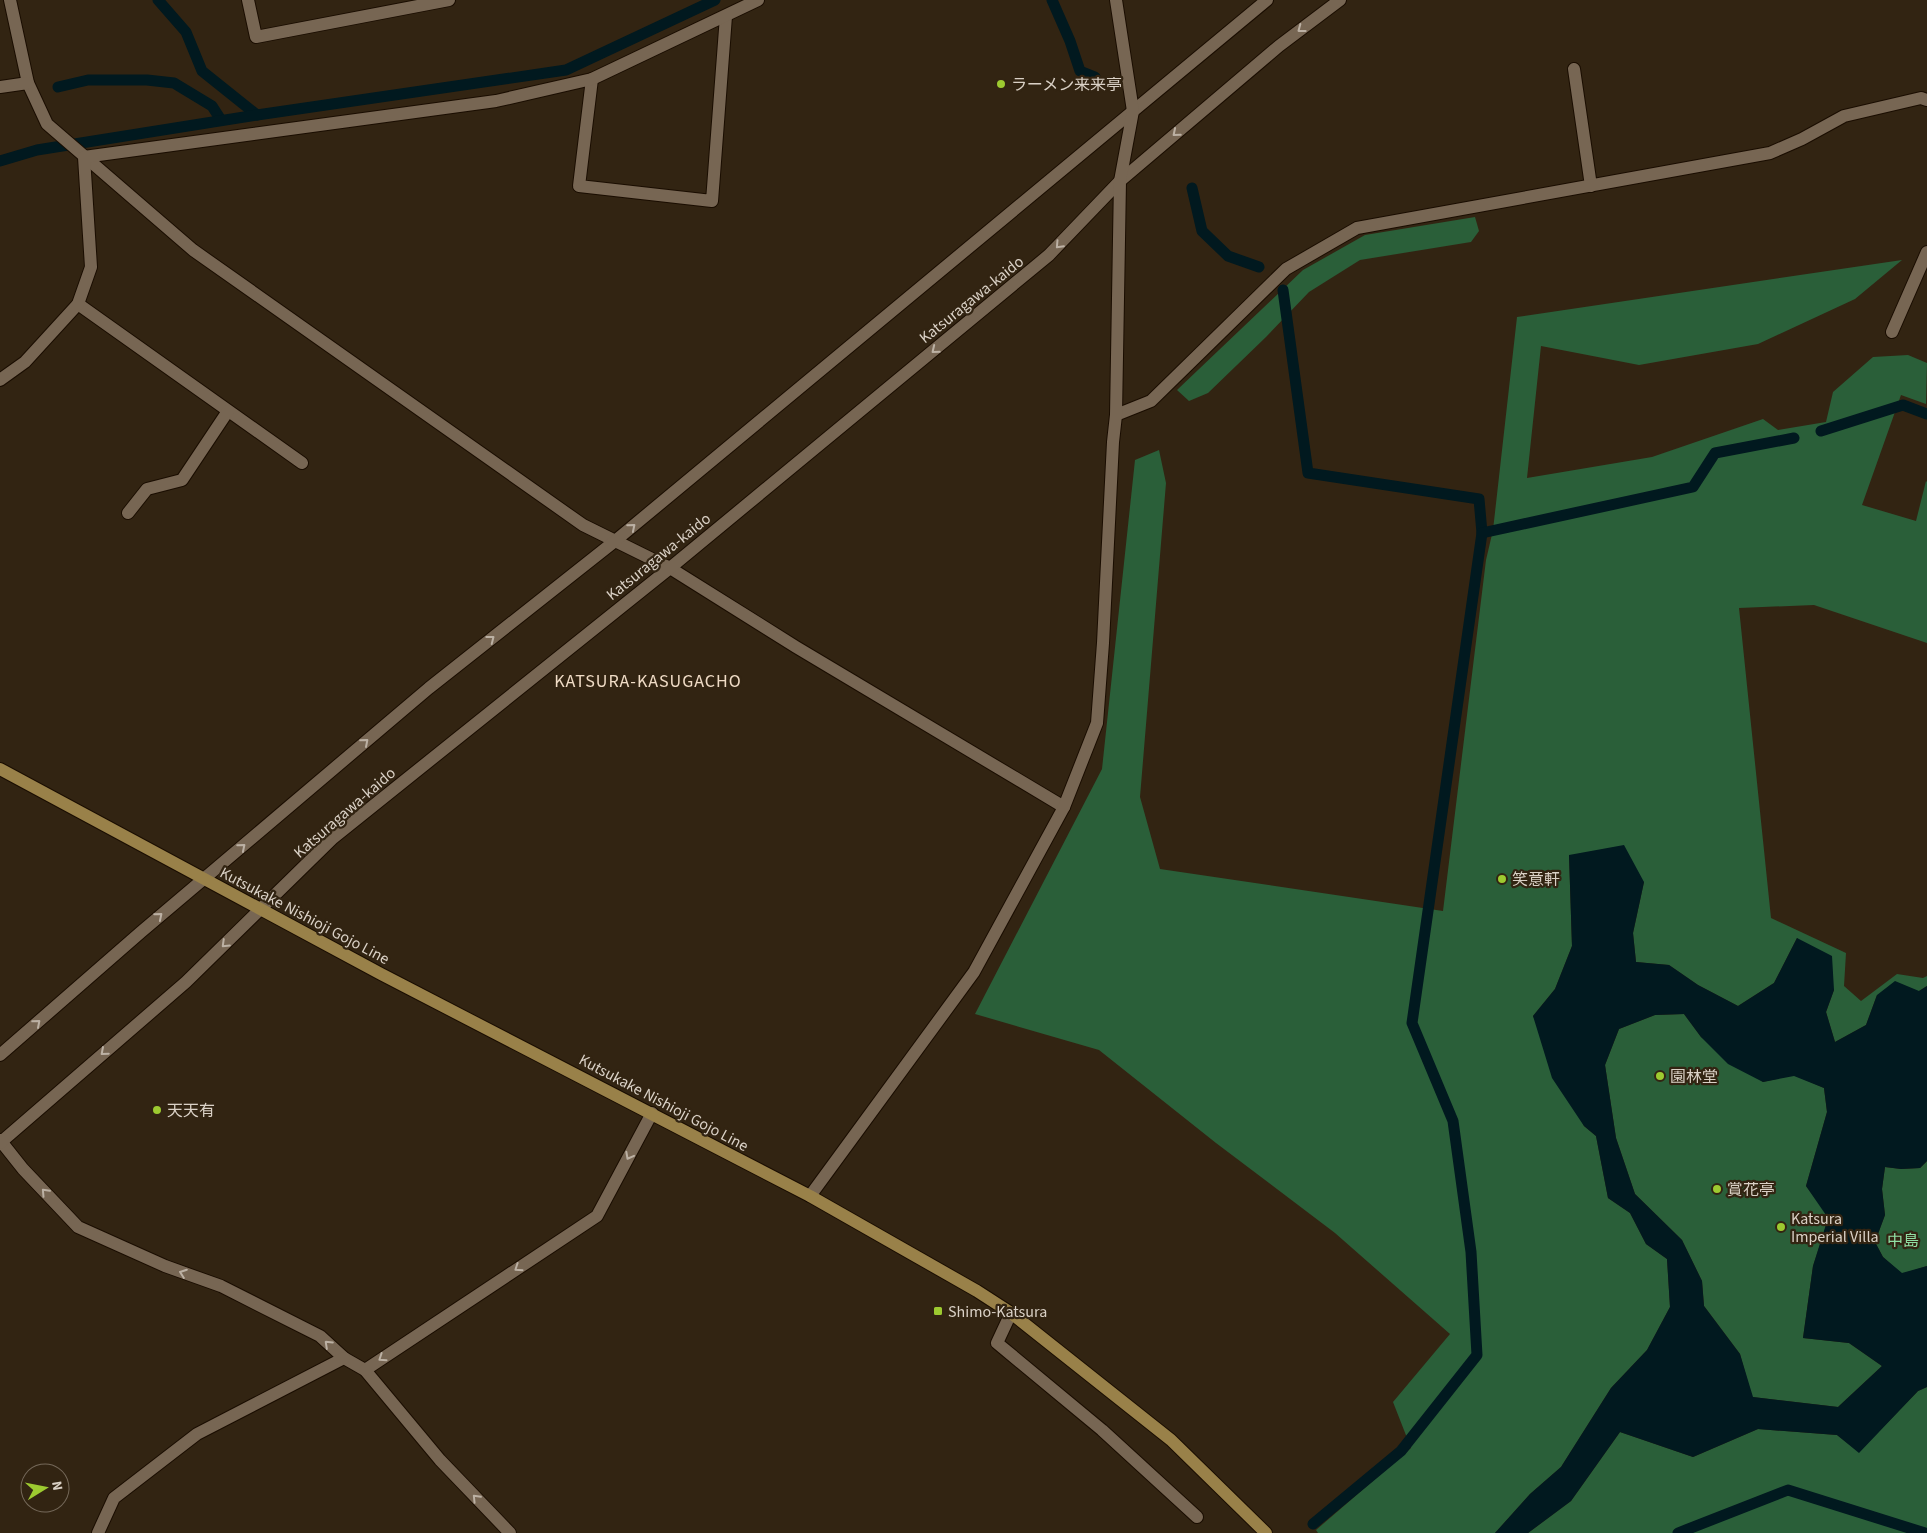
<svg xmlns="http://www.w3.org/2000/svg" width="1927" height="1533" font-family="'Source Sans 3','Noto Sans JP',sans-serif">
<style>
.forest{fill:#2a5f39}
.water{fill:#01191f;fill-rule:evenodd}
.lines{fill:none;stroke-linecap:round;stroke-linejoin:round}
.stream{stroke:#01191f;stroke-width:11}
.minor-casing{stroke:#1a0d00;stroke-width:14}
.major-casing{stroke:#1a0d00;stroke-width:14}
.minor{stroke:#776653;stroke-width:12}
.major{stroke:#998149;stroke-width:12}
.oneway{stroke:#bcb1a4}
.poi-dot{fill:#9dca30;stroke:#322412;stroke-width:2}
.labels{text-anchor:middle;stroke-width:4.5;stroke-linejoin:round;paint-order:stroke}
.poi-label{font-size:16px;fill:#dad1c6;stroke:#322412;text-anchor:start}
.street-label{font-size:16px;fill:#dad1c6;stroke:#322412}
.park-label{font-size:16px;fill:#90dfa3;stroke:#322412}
.neighbourhood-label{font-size:18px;letter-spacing:1px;fill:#f0dcc6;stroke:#322412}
</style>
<rect width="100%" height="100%" fill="#322412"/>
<g class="forest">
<polygon points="1475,217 1479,231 1471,242 1360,260 1309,292 1266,337 1208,393 1189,401 1177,390 1303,270 1365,235"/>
<polygon points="1902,260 1855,299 1758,344 1639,365 1541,346 1527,478 1652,457 1763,419 1778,430 1826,422 1833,392 1873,357 1908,355 1927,363 1926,404 1901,395 1862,505 1916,521 1926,481 1927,482 1927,643 1814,605 1739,608 1771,918 1846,953 1844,986 1861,1001 1897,974 1923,978 1927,976 1927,986 1919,991 1877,995 1866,1025 1835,1042 1826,1012 1834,990 1797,938 1774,983 1738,1006 1698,985 1669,965 1636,962 1633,933 1644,882 1569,855 1572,946 1555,989 1533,1016 1584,1126 1596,1136 1608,1198 1630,1213 1646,1244 1667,1259 1670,1307 1647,1350 1611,1388 1561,1467 1530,1494 1495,1533 1318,1533 1316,1530 1411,1448 1393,1402 1450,1334 1335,1233 1216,1143 1099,1050 975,1014 1102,769 1135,460 1159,450 1166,483 1140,797 1160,869 1443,911 1486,560 1493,530 1517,317"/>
<polygon points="1684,1014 1701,1037 1763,1082 1794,1075 1824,1088 1827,1112 1806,1186 1829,1217 1813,1266 1803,1338 1849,1343 1882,1366 1838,1407 1752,1397 1740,1354 1704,1306 1702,1281 1682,1240 1635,1194 1616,1138 1605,1065 1619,1029 1655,1015"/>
<polygon points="1927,1161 1927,1266 1902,1274 1883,1257 1875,1242 1885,1215 1882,1189 1885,1167 1901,1169 1920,1168"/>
<polygon points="1927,1387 1927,1533 1528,1533 1571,1501 1620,1432 1693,1457 1758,1429 1837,1435 1859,1452 1918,1391"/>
</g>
<path class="water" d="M1624,845l20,37 -11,51 3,29 33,3 29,20 40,21 36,-23 23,-45 35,18 2,34 -8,22 9,30 31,-17 11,-30 18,-14 24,10 8,-5v175l-7,7 -19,1 -16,-2 -3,22 3,26 -10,27 8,15 19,16 25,-7v121l-9,4 -59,62 -22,-18 -79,-6 -65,28 -73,-25 -49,69 -43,32h-33l35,-39 31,-27 50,-79 36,-38 23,-43 -3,-48 -21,-15 -16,-31 -22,-15 -12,-62 -12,-10 -32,-48 -19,-62 22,-27 17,-43 -3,-91zM1684,1014l17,23 27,27 35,18 31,-6 30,12 3,24 -21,74 22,32 -15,48 -10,72 46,5 33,23 -44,41 -85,-10 -13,-43 -36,-48 -2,-25 -20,-41 -47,-46 -19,-56 -11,-73 14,-36 36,-14z"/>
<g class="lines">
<g class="stream">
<polyline points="158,0 186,32 202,71 257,115"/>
<polyline points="1052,0 1070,41 1080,71 1095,77"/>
<polyline points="58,87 88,80 147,80 174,83 212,106 221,120"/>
<polyline points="0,161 37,150 257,115 566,70 715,0"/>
<polyline points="1192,188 1202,231 1228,256 1259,267"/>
<polyline points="1283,290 1308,473 1479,499 1482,533"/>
<polyline points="1821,431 1903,405 1927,414"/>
<polyline points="1313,1524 1401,1451 1477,1355 1471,1252 1453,1121 1412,1023 1482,533 1693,487 1715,453 1794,438"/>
<polyline points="1678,1533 1788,1490 1925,1533"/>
</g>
<g class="minor-casing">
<g id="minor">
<polyline points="10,0 28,83 47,124 193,250 583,525 670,568 796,647 1064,807"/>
<polyline points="248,0 256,37 449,0"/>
<polyline points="1574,69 1591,186"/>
<polyline points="592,79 579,186 712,201 726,16"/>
<polyline points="0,87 28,83"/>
<polyline points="78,304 302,463"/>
<polyline points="1892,332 1927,252"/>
<polyline points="0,380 25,362 78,304 91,267 84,157 496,101 592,79 758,0"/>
<polyline points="1116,415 1151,401 1286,269 1357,228 1770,153 1802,139 1844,116 1921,98 1927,100"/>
<polyline points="128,513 147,489 182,480 228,411"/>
<polyline points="0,1055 141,932 429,688 615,541 1267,0"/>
<polyline points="0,1140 23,1169 78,1227 165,1266 221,1286 320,1336 344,1358 365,1370 440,1460 510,1533"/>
<polyline points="0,1143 186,982 333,838 670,568 1049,255 1120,181 1279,46 1340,0"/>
<polyline points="810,1196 974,972 1064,807 1097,723 1103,643 1113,442 1116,415 1120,181 1133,111 1116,0"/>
<polyline points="1011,1313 997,1343 1102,1430 1197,1517"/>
<polyline points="365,1370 597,1216 652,1113"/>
<polyline points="98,1533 114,1498 197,1434 344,1358"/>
</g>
</g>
<g class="major-casing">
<polyline id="major" points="0,769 381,974 810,1196 977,1291 1011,1313 1171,1440 1266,1533"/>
</g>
<use href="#minor" class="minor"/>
<use href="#major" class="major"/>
</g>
<defs><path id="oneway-chevron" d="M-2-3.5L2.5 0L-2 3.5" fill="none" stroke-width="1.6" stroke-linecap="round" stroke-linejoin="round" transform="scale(1.25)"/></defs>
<g class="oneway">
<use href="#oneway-chevron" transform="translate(1301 29) rotate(143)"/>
<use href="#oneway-chevron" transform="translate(1176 133) rotate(140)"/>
<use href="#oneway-chevron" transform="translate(1059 245) rotate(133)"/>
<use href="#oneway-chevron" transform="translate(935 350) rotate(141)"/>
<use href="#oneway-chevron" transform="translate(632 527) rotate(-40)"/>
<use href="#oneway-chevron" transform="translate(491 639) rotate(-38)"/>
<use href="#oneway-chevron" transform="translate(365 742) rotate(-41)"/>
<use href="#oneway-chevron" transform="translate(242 847) rotate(-40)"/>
<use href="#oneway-chevron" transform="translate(159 916) rotate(-40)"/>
<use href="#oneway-chevron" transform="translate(225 944) rotate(136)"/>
<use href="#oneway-chevron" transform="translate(37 1023) rotate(-41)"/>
<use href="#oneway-chevron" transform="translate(104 1052) rotate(139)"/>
<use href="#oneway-chevron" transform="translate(629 1156) rotate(118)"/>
<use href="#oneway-chevron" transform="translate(45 1192) rotate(-133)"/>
<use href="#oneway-chevron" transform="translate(518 1268) rotate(146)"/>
<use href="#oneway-chevron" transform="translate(183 1273) rotate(-160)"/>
<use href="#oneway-chevron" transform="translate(328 1344) rotate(-137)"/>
<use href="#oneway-chevron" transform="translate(382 1358) rotate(146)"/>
<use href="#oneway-chevron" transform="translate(476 1498) rotate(-134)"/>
</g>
<g class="poi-dot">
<circle cx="1001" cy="84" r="5"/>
<circle cx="1502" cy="879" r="5"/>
<circle cx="1660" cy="1076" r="5"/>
<circle cx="157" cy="1110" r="5"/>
<circle cx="1717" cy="1189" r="5"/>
<circle cx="1781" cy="1227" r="5"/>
<rect x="933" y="1306" width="10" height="10" rx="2.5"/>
</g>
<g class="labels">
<g class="poi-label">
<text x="1011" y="90">ラーメン来来亭</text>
<text x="1512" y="885">笑意軒</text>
<text x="1670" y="1082">園林堂</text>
<text x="167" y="1116">天天有</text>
<text x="1727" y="1195">賞花亭</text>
<text x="1791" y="1224">Katsura<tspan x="1791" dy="18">Imperial Villa</tspan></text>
<text x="948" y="1317">Shimo-Katsura</text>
</g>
<g class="street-label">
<text transform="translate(971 299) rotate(-39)" y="6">Katsuragawa-kaido</text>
<text transform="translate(658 556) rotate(-39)" y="6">Katsuragawa-kaido</text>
<text transform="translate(344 812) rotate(-41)" y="6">Katsuragawa-kaido</text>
<text transform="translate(305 915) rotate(28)" y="6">Kutsukake Nishioji Gojo Line</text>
<text transform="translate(664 1102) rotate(28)" y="6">Kutsukake Nishioji Gojo Line</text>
</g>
<g class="park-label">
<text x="1903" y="1246">中島</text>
</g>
<g class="neighbourhood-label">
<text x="648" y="687">KATSURA-KASUGACHO</text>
</g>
</g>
<g transform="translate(45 1488) rotate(80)"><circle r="24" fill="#322412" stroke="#75695a"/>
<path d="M0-4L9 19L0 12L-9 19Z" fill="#9dca30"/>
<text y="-8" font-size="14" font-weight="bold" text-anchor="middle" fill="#dad1c6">N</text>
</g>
</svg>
